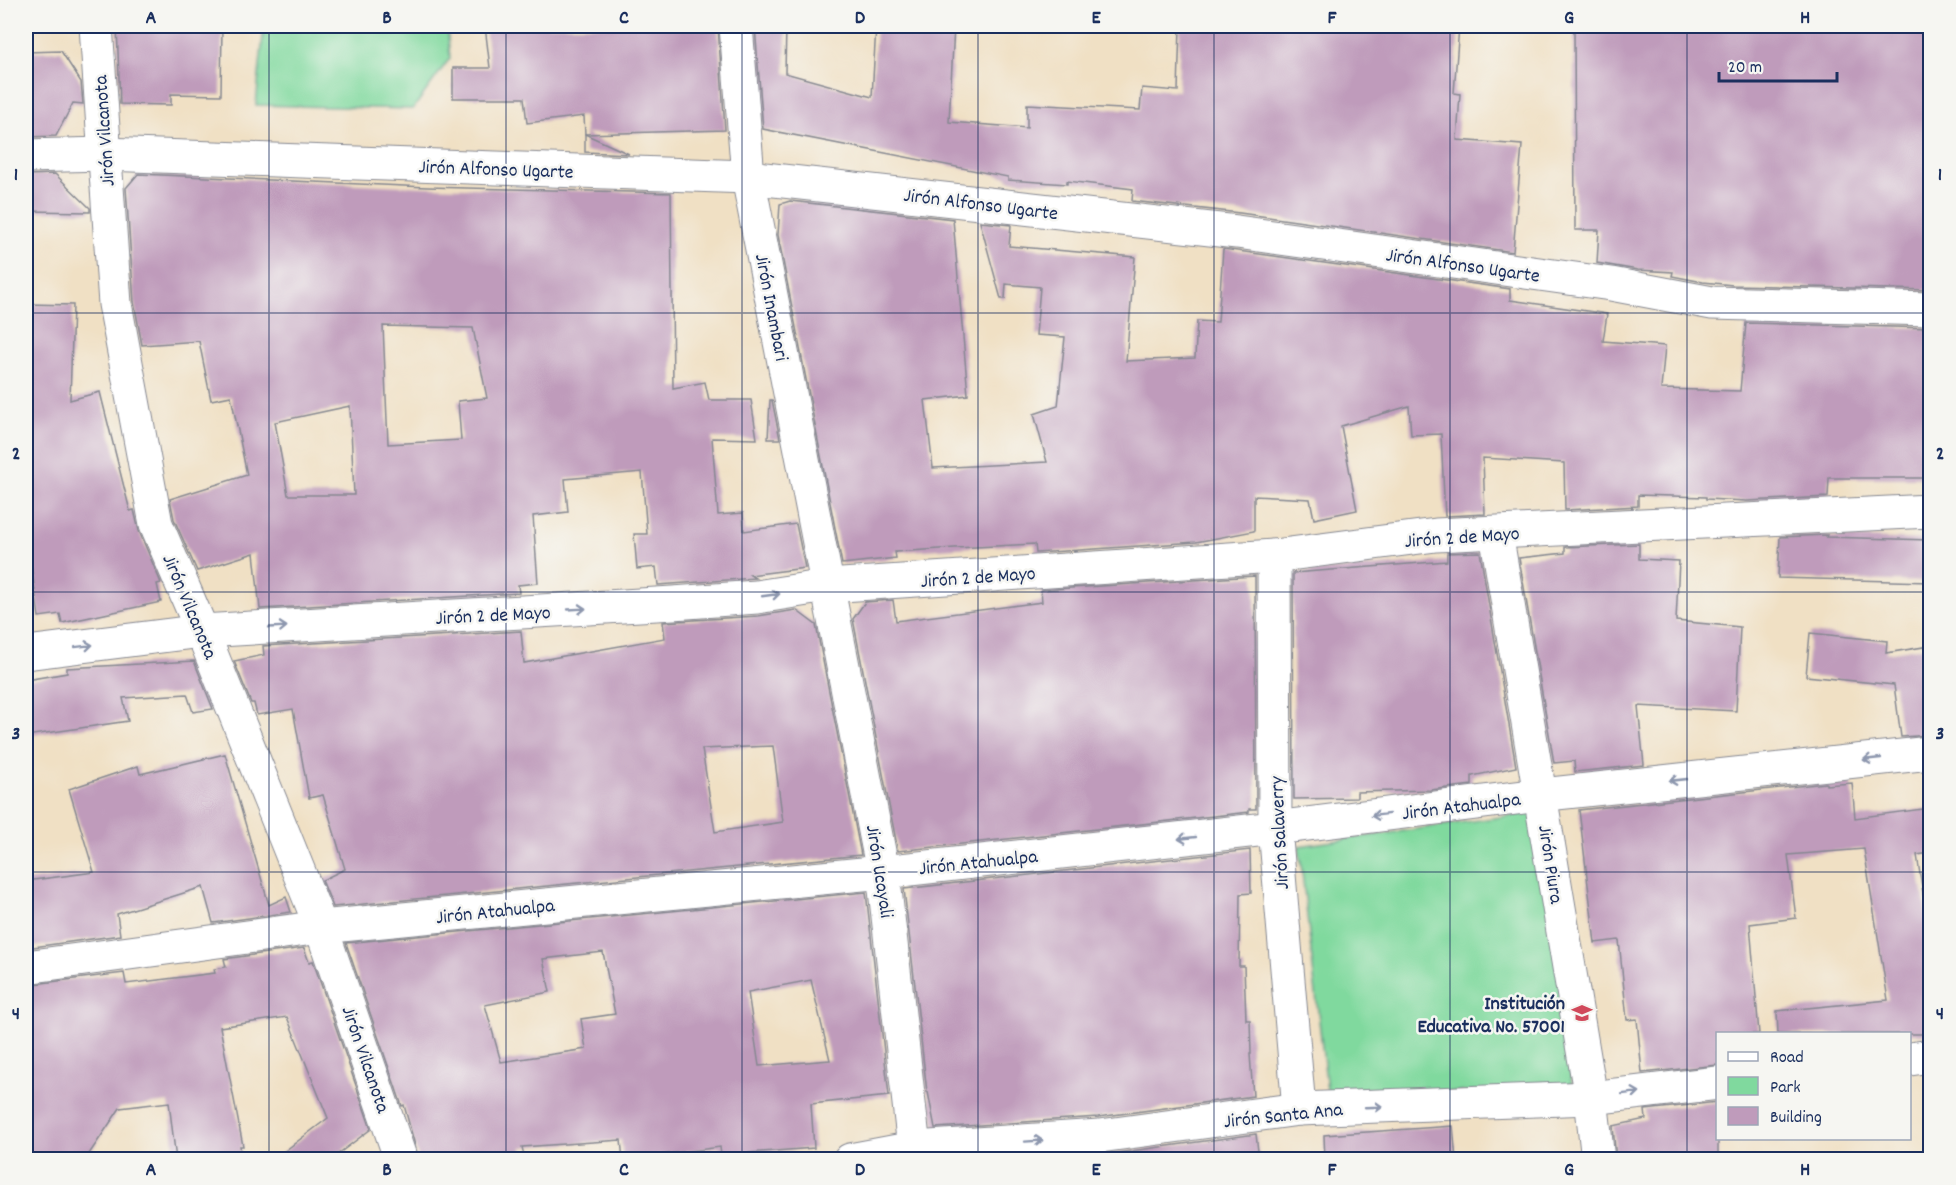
<svg xmlns="http://www.w3.org/2000/svg" width="1956" height="1185" font-family="Dekko,sans-serif">
<style>
.green{fill:#80d99e;stroke:#4e847e;stroke-width:1.5}
.building{fill:#bf9bbb;fill-rule:evenodd}
.lines{fill:none;stroke-linecap:round;stroke-linejoin:round}
.minor-casing{stroke:#868891;stroke-width:35}
.minor{stroke:#fff;stroke-width:33}
.oneway{stroke:#8d97ae}
.grid{fill:none;stroke:#1b2f5e;stroke-width:1.5;stroke-opacity:0.55}
.labels{text-anchor:middle;stroke-width:5;stroke-linejoin:round;paint-order:stroke}
.street-label{font-size:20px;fill:#1b2f5e;stroke:#f6f6f2}
.poi-label{font-size:20px;font-weight:bold;fill:#1b2f5e;stroke:#f6f6f2;text-anchor:end}
.neatline{fill:none;stroke:#1b2f5e;stroke-width:2}
.grid-label{font-size:20px;text-anchor:middle;font-weight:bold;fill:#1b2f5e}
</style>
<rect width="100%" height="100%" fill="#f6f6f2"/>
<filter id="ink" filterUnits="userSpaceOnUse"><feTurbulence type="fractalNoise" baseFrequency=".0167" numOctaves="2"/><feDisplacementMap in="SourceGraphic" scale="12" xChannelSelector="R" yChannelSelector="G"/><feConvolveMatrix kernelMatrix="1 2 1 2 8 2 1 2 1" color-interpolation-filters="sRGB"/></filter>
<filter id="wash" filterUnits="userSpaceOnUse"><feTurbulence type="fractalNoise" baseFrequency=".008" numOctaves="4" result="noise"/><feDisplacementMap in="SourceGraphic" scale="24" xChannelSelector="R" yChannelSelector="G"/><feGaussianBlur stdDeviation="1.35" result="paint"/><feColorMatrix in="noise" values="0 0 0 0 0 0 0 0 0 0 0 0 0 0 0 0 0 1.4 0 .05"/><feComposite in="paint" operator="in"/></filter>
<g filter="url(#wash)">
<rect width="100%" height="100%" fill="#f0e0c4"/>
<g class="green">
<polygon points="264,26 447,26 450,58 413,109 256,105"/>
<polygon points="1542,811 1572,1086 1328,1099 1299,846"/>
</g>
<g id="blocks">
<g class="building">
<polygon points="117,26 222,26 221,95 171,94 171,105 120,104"/>
<polygon points="485,26 718,26 725,130 585,134 584,116 527,123 524,98 453,98 453,68 490,68"/>
<polygon points="755,26 786,26 785,73 872,97 876,26 954,26 949,122 1027,128 1027,104 1140,110 1142,88 1178,91 1180,26 1459,26 1454,93 1460,94 1457,140 1522,145 1513,252 1240,213 1132,201 1133,189 1067,181 1067,184 1008,180 1008,177 763,129"/>
<polygon points="1574,26 1930,26 1930,290 1733,285 1703,282 1672,276 1673,272 1638,270 1597,263 1599,230 1575,230"/>
<polygon points="61,51 81,82 83,104 73,103 56,136 26,137 26,52"/>
<polygon points="585,134 629,154 585,152"/>
<polygon points="55,174 90,208 90,212 26,211 26,175"/>
<path d="M138,174l289,13 244,6 2,195 32,-6 4,18h42l6,39 -45,-1 6,77 25,-2 1,18 52,-7 9,44 -55,7 5,3 -97,7 -2,-18 -19,2 -3,-35h13l-5,-62 -77,7 3,33 -35,4 5,67 -20,2 1,8 -259,16 -6,-56 -57,18 -23,-52 -4,-20 77,-24 -16,-79 -20,4 -12,-59 -57,4 -8,-43 -8,-114zM383,326l90,2 14,70 -29,3 3,39 -73,4zM350,406l4,89h-66l-13,-73z"/>
<polygon points="790,201 953,219 968,395 925,400 933,468 1047,462 1034,414 1058,406 1065,337 1036,335 1040,287 1006,284 1005,299 1001,299 980,222 1011,225 1009,246 1135,257 1126,361 1195,358 1197,321 1218,322 1223,249 1510,289 1510,300 1607,314 1603,341 1665,346 1661,389 1740,391 1746,323 1930,328 1930,478 1829,478 1828,497 1747,501 1706,499 1706,497 1638,495 1638,506 1565,510 1564,463 1483,458 1485,514 1445,516 1441,434 1411,435 1409,406 1341,426 1357,510 1314,519 1310,499 1254,496 1254,531 1196,542 1036,553 1035,544 955,548 895,552 896,558 842,564 778,235 780,204"/>
<polygon points="26,304 73,305 70,400 100,392 130,511 134,510 139,531 161,583 157,584 161,602 62,623 60,614 39,617 26,531"/>
<polygon points="770,400 772,400 780,439 768,439"/>
<polygon points="1827,535 1826,537 1930,540 1930,582 1778,578 1780,537"/>
<polygon points="1639,544 1639,559 1679,561 1676,621 1740,627 1736,711 1638,706 1644,765 1575,772 1574,761 1554,763 1519,558 1565,553 1565,547"/>
<polygon points="1480,552 1516,767 1472,776 1472,785 1430,790 1357,792 1357,798 1294,799 1293,573 1447,561 1447,553"/>
<polygon points="1255,576 1256,809 1249,809 1249,812 898,851 853,619 865,602 893,600 896,621 1042,602 1041,590"/>
<path d="M796,610l20,15 45,230 -528,52 -11,-27 23,-11 -22,-74 -14,3 -16,-89 -36,6 -3,-12h-3l-17,-42 30,-6 -1,-9 258,-15 3,32 141,-25 -2,-16 95,-6zM773,746l10,76 -68,10 -13,-83z"/>
<polygon points="1810,633 1887,641 1886,653 1930,646 1930,735 1901,737 1894,685 1806,676"/>
<polygon points="194,661 213,709 193,712 187,694 123,698 128,721 26,736 26,680 67,673 67,668"/>
<polygon points="225,754 269,905 286,897 291,912 213,923 203,887 117,914 120,935 26,948 26,881 94,872 69,789 138,766 140,774"/>
<polygon points="1826,783 1826,785 1852,783 1855,818 1930,808 1930,853 1917,855 1930,938 1930,1034 1778,1034 1777,1011 1888,1000 1864,849 1788,855 1796,918 1750,924 1759,1034 1718,1034 1718,1065 1642,1073 1637,1019 1627,1020 1619,940 1595,943 1579,810"/>
<polygon points="1250,850 1251,893 1240,894 1239,966 1244,966 1246,1020 1250,1020 1251,1054 1250,1054 1253,1096 1098,1117 935,1128 928,1092 927,1092 904,889"/>
<path d="M866,892l23,204 -78,8 3,44 -93,7 -1,-8 -97,13 -2,-20 -99,7 3,13h-106l-15,-55 -2,1 -56,-163zM603,952l12,62 -34,5 5,30 -85,13 -16,-57 65,-13 -7,-33zM811,980l19,80 -71,6 -11,-74z"/>
<polygon points="304,948 309,962 313,961 371,1129 330,1160 273,1160 328,1118 287,1017 220,1027 243,1146 240,1146 242,1160 176,1160 169,1102 120,1108 85,1160 26,1160 26,985 124,973 126,984 215,973 214,969 226,967 224,959"/>
<polygon points="1718,1102 1718,1160 1616,1160 1613,1126 1646,1119 1645,1110"/>
<polygon points="1453,1126 1456,1160 1325,1160 1324,1135"/>
<polygon points="1256,1134 1259,1160 1027,1160 1102,1155"/>
</g>
</g>
</g>
<g filter="url(#ink)">
<use href="#blocks" fill-opacity="0" stroke="#868891" stroke-width="1.5"/>
<g class="lines">
<g class="minor-casing">
<g id="minor">
<polyline points="96,26 115,304 156,524 202,631 321,927 401,1160"/>
<polyline points="736,26 748,177 883,872 914,1148 913,1160"/>
<polyline points="26,156 104,154 748,177 1237,232 1611,284 1712,303 1930,309"/>
<polyline points="1496,533 1591,1098 1598,1160"/>
<polyline points="1274,556 1275,828 1299,1109"/>
<polyline points="26,653 202,631 673,603 757,597 827,586 1274,556 1436,535 1930,511"/>
<polyline points="26,967 321,927 883,872 1275,828 1540,795 1930,753"/>
<polyline points="1910,1059 1930,1056"/>
<polyline points="850,1160 914,1148 1100,1136 1299,1109 1591,1098 1718,1083"/>
</g>
</g>
<use href="#minor" class="minor"/>
</g>
<defs><path id="oneway-shaft" d="M-6 0H5M1.5-3L5.5 0L1.5 3" fill="none" stroke-width="1.6" stroke-linecap="round" stroke-linejoin="round" transform="scale(1.5)"/></defs>
<g class="oneway">
<use href="#oneway-shaft" transform="translate(771 595) rotate(-8)"/>
<use href="#oneway-shaft" transform="translate(577 609) rotate(-3)"/>
<use href="#oneway-shaft" transform="translate(278 627) rotate(-3)"/>
<use href="#oneway-shaft" transform="translate(84 646) rotate(-7)"/>
<use href="#oneway-shaft" transform="translate(1872 759) rotate(174)"/>
<use href="#oneway-shaft" transform="translate(1678 780) rotate(174)"/>
<use href="#oneway-shaft" transform="translate(1380 815) rotate(173)"/>
<use href="#oneway-shaft" transform="translate(1187 838) rotate(174)"/>
<use href="#oneway-shaft" transform="translate(1631 1093) rotate(-7)"/>
<use href="#oneway-shaft" transform="translate(1374 1107) rotate(-2)"/>
<use href="#oneway-shaft" transform="translate(1034 1141) rotate(-4)"/>
</g>
</g>
<path class="grid" d="M269,26v1134M506,26v1134M742,26v1134M978,26v1134M1214,26v1134M1450,26v1134M1687,26v1134M26,313h1904M26,592h1904M26,872h1904"/>
<defs>
<g id="school-bare" transform="scale(1.62)"><path d="M0-5L7-2L0 1L-7-2ZM-4 1L0 2.5L4 1V4Q0 6-4 4Z" fill="#d1495b" stroke="#f6f6f2" stroke-width="2.5" paint-order="stroke"/></g>
</defs>
<g fill-rule="evenodd">
<use href="#school-bare" x="1582" y="1013"/>
</g>
<g class="labels">
<g class="street-label">
<text transform="translate(103 131) rotate(-94)" y="7">Jirón Vilcanota</text>
<text transform="translate(496 168) rotate(2)" y="7">Jirón Alfonso Ugarte</text>
<text transform="translate(981 203) rotate(7)" y="7">Jirón Alfonso Ugarte</text>
<text transform="translate(1463 264) rotate(8)" y="7">Jirón Alfonso Ugarte</text>
<text transform="translate(773 307) rotate(79)" y="7">Jirón Inambari</text>
<text transform="translate(1462 536) rotate(-4)" y="7">Jirón 2 de Mayo</text>
<text transform="translate(978 576) rotate(-4)" y="7">Jirón 2 de Mayo</text>
<text transform="translate(191 606) rotate(67)" y="7">Jirón Vilcanota</text>
<text transform="translate(493 614) rotate(-3)" y="7">Jirón 2 de Mayo</text>
<text transform="translate(1461 805) rotate(-7)" y="7">Jirón Atahualpa</text>
<text transform="translate(1278 833) rotate(-93)" y="7">Jirón Salaverry</text>
<text transform="translate(978 861) rotate(-6)" y="7">Jirón Atahualpa</text>
<text transform="translate(1552 864) rotate(81)" y="7">Jirón Piura</text>
<text transform="translate(881 871) rotate(81)" y="7">Jirón Ucayali</text>
<text transform="translate(495 910) rotate(-6)" y="7">Jirón Atahualpa</text>
<text transform="translate(367 1059) rotate(71)" y="7">Jirón Vilcanota</text>
<text transform="translate(1283 1114) rotate(-6)" y="7">Jirón Santa Ana</text>
</g>
<g class="poi-label">
<text x="1565" y="1009">Institución<tspan x="1565" dy="23">Educativa No. 57001</tspan></text>
</g>
</g>
<rect width="1956" height="1185" fill="none" stroke="#f6f6f2" stroke-width="66"/>
<rect x="1716" y="1032" width="195" height="108" fill="#f6f6f2" stroke="#9ea6b7" stroke-width="1.5"/>
<rect x="1728" y="1052" width="30" height="9" fill="#ffffff" stroke="#9ea6b7" stroke-width="1.5"/>
<text x="1770" y="1062" font-size="18" fill="#1b2f5e">Road</text>
<rect x="1728" y="1077" width="30" height="18" fill="#80d99e" stroke="#9ea6b7" stroke-width="1.5"/>
<text x="1770" y="1092" font-size="18" fill="#1b2f5e">Park</text>
<rect x="1728" y="1107" width="30" height="18" fill="#bf9bbb" stroke="#9ea6b7" stroke-width="1.5"/>
<text x="1770" y="1122" font-size="18" fill="#1b2f5e">Building</text>
<path d="M1719 72v9h118v-9" fill="none" stroke="#1b2f5e" stroke-width="3"/>
<text x="1728" y="72" font-size="18" fill="#1b2f5e" stroke="#f6f6f2" stroke-width="4.5" paint-order="stroke">20 m</text>
<rect x="33" y="33" width="1890" height="1119" class="neatline"/>
<g class="grid-label">
<text x="151" y="23">A</text>
<text x="387" y="23">B</text>
<text x="624" y="23">C</text>
<text x="860" y="23">D</text>
<text x="1096" y="23">E</text>
<text x="1332" y="23">F</text>
<text x="1569" y="23">G</text>
<text x="1805" y="23">H</text>
<text x="16" y="180">1</text>
<text x="1940" y="180">1</text>
<text x="16" y="459">2</text>
<text x="1940" y="459">2</text>
<text x="16" y="739">3</text>
<text x="1940" y="739">3</text>
<text x="16" y="1019">4</text>
<text x="1940" y="1019">4</text>
<text x="151" y="1175">A</text>
<text x="387" y="1175">B</text>
<text x="624" y="1175">C</text>
<text x="860" y="1175">D</text>
<text x="1096" y="1175">E</text>
<text x="1332" y="1175">F</text>
<text x="1569" y="1175">G</text>
<text x="1805" y="1175">H</text>
</g>
</svg>
